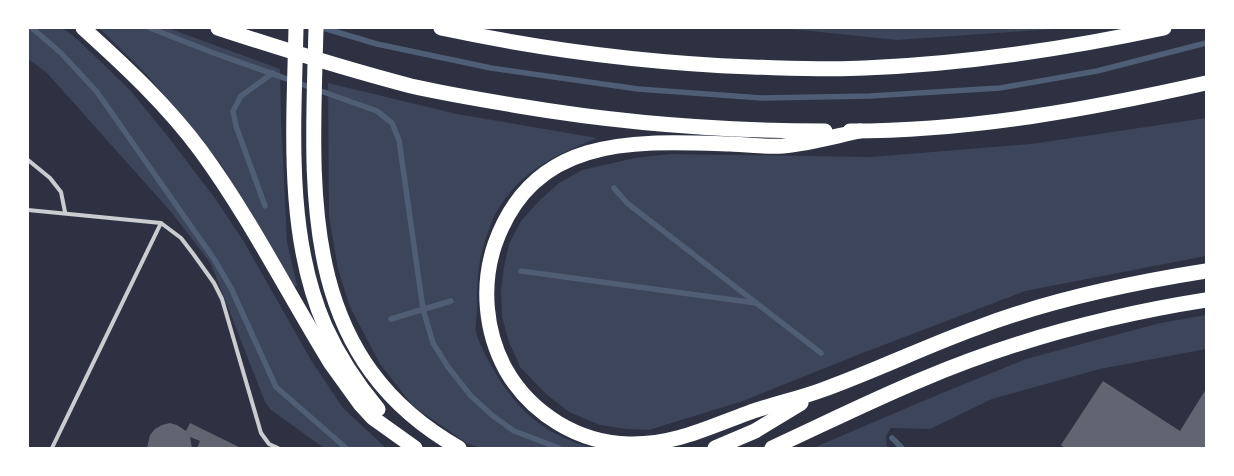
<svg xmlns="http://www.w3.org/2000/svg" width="1234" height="476" font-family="Roboto,sans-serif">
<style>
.green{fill:#3c4559}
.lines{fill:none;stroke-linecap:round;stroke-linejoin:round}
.stream{stroke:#4f5d75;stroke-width:5.5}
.building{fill:#626471}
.service{stroke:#caccd0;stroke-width:4}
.motorway{stroke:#fff;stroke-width:15}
</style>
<rect width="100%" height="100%" fill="#2d3142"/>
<g class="green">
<polygon points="28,28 63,28 78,40 130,90 170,139 217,201 244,242 311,360 343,408 386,448 324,448 271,410 265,402 211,264 172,213 47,73 28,59"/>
<polygon points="99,28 168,28 280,69 281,118 287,242 297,285 294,287 220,163 146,74"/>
<polygon points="781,28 1068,28 897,40"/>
<path d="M328,83l129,31 140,24c-38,16 -70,29 -95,65 -10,13 -17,37 -21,53 -4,18 -4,37 -4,56 0,6 -2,13 -1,19 2,11 10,25 15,34 25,45 53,70 102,83h-112l-13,-4 -55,-38 -33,-42 -30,-57 -12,-38 -9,-52z"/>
<polygon points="1206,118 1206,256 1025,291 860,354 743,401 649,430 626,429 600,425 569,412 546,394 520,367 509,342 502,317 501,289 504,267 509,244 521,221 539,201 559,183 582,170 635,158 670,154 871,157 1031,144"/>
<polygon points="1206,315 1206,349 1100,369 992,399 930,429 891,428 886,436 887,448 813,448 942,393 1026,359 1160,323"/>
</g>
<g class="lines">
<g class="stream">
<polyline points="32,28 61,53 97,92 214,259 231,288 276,387 346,448"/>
<polyline points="150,28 211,52 377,111 392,123 399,140 423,309 433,343 448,367 471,396 493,416 514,431 559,448"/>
<polyline points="323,28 377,44 491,68 638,89 762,98 870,96 1000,88 1097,71 1206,43"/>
<polyline points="614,188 627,203 821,353"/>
<polyline points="265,206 236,126 233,111 241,96 273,73"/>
<polyline points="521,271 756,303"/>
<polyline points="391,319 451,301"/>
<polyline points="892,438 902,448"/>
</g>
</g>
<g class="building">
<polygon points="1103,381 1180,431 1206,389 1206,448 1065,448 1061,445"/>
<polygon points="170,423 177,425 186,431 190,423 241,448 197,448 200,441 190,437 192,448 147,448 150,435 155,429 162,425"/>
</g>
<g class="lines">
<g class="service">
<polyline points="28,160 50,178 61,192 65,212"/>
<polyline points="28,210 161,223 181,238 194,255 214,283 222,299 261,433 269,444 278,448"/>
<polyline points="52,448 161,223"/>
</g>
<g class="motorway">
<path d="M83,28c42,38 84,77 118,123 49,67 86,141 129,211l31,43 12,13 42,30"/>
<path d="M218,28c64,21 128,41 193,58 35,8 72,14 108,20 101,17 203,25 306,25"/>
<path d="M296,28c-2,97 -11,207 29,298 14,31 32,58 53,83"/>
<path d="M316,28c-4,161 -20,328 143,420"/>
<path d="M441,28c103,22 206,35 311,39 37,1 75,3 113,1 101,-4 200,-19 299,-40"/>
<path d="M850,131c121,0 240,-22 356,-48"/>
<path d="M860,131c-24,5 -53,13 -77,15 -17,1 -35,-1 -52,-2 -96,-3 -197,-10 -236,100 -14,41 -10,88 11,126 25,44 73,73 123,74 45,1 78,-16 119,-31 24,-9 50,-14 74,-23 53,-19 104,-44 157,-63 73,-28 151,-44 227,-56"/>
<polyline points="715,448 755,431 801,403"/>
<path d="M772,448c50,-23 100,-48 151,-69 90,-38 187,-64 283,-79"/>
</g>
</g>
<rect width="1234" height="476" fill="none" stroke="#ffffff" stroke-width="58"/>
</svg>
